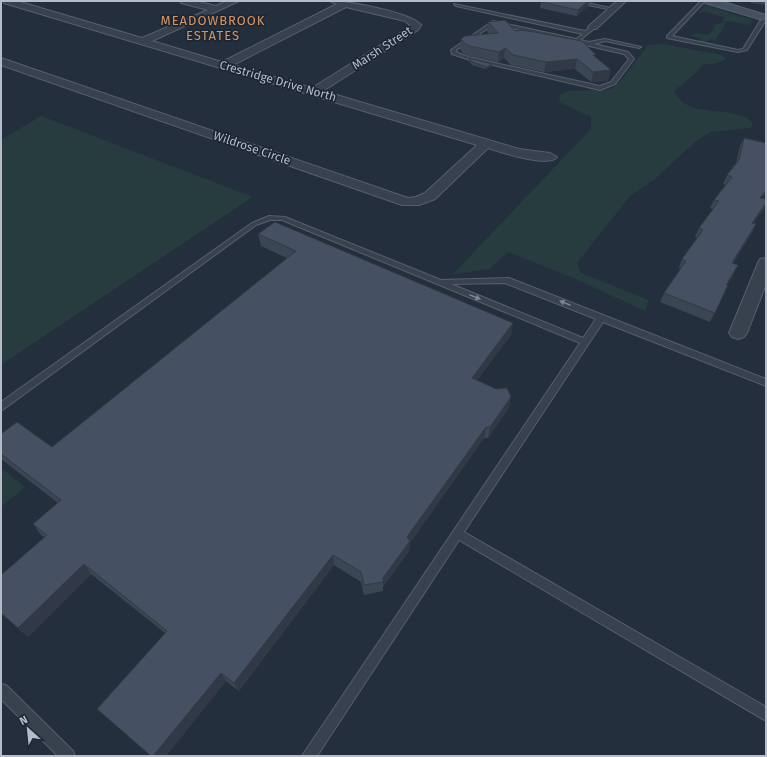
<svg xmlns="http://www.w3.org/2000/svg" width="767" height="757" font-family="'Fira Sans',sans-serif">
<style>
.green{fill:#263c3f}
.lines{fill:none;stroke-linecap:round;stroke-linejoin:round}
.lane-casing{stroke:#565f6c;stroke-width:2}
.street-casing{stroke:#565f6c;stroke-width:2}
.secondary-casing{stroke:#565f6c;stroke-width:2}
.lane{fill:#38414e;fill-rule:evenodd}
.street{fill:#38414e;fill-rule:evenodd}
.secondary{fill:#465061;fill-rule:evenodd}
.wall{fill:#3b4654}
.shaded-wall{fill:#303945}
.building{fill:#455162;stroke:#303945}
.oneway{fill:#7c8592}
.labels{text-anchor:middle;stroke-width:3.5;stroke-linejoin:round;paint-order:stroke}
.far-street-label{font-size:12px;fill:#b4bcc9;stroke:#1d2633}
.far-neighbourhood-label{font-size:13px;letter-spacing:1px;fill:#d59563;stroke:#1d2633}
</style>
<rect width="100%" height="100%" fill="#242f3e"/>
<g class="green">
<polygon points="704,5 708,6 756,21 750,21 752,23 749,25 728,21 724,24 724,27 715,40 721,42 709,39 705,43 699,42 701,38 693,36 696,33 709,35 715,26 713,25 725,22 722,20 726,18 706,12 699,13"/>
<path d="M663,44l59,11 5,4 -10,4 -15,2 -6,8 -22,18c16,31 57,11 79,32l-2,5 -41,4 -16,11 -39,36 -25,17 -53,67 4,10 68,27 -4,11 -67,-31 -70,-28 -19,17 -36,5 138,-145v-12l-32,-15 1,-7 8,-4 44,-2 12,-12 24,-32z"/>
<polygon points="41,116 253,197 1,365 1,140"/>
<polygon points="1,468 25,487 1,507"/>
</g>
<g class="lines">
<g class="lane-casing">
<g id="lane">
<polygon points="568,1 577,1 615,9 613,10"/>
<polygon points="701,1 705,1 672,36 738,50 743,49 760,21 766,19 766,22 764,23 747,50 738,52 667,38 667,36"/>
<path d="M454,4l131,27 8,-5 2,2 -15,12 9,2 16,-3 36,8 -2,1 -34,-7 -11,3 34,8 6,7 -19,25 -15,6 -133,-31 -15,-5 -1,-4 42,-29 83,18 7,-5 -127,-28zM494,24l130,30 5,5 -18,23 -11,4 -132,-29 -12,-5v-2z"/>
<path d="M269,216l16,1 156,63 68,-2 257,101v7l-163,-64 -139,210 302,175v14l-307,-181 -142,216h-15l278,-413 -298,-123h-12l-14,5 -255,186v-9l251,-179zM505,283l91,36 -13,19 -132,-54z"/>
<polygon points="1,684 6,685 73,751 75,756 58,756 1,699"/>
</g>
</g>
<g class="street-casing">
<g id="street">
<path d="M3,1h14l125,37 66,-28 -27,-7 -1,-2h15l21,5 11,-5h12l-87,40 70,21 115,-58 -7,-3c18,0 80,11 91,24l-3,5 -95,61 196,58 31,4 7,4c-8,11 -57,-5 -69,-9l-53,51 -16,6h-17l-401,-140v-7l407,140 8,-1 9,-4 52,-48 -473,-142zM346,7l59,14 6,5 -99,62 -79,-23z"/>
<polygon points="617,1 626,1 596,29 590,29 588,27 590,25"/>
<polygon points="766,258 766,284 747,333 744,337 738,339 732,337 729,333 758,263 760,259"/>
</g>
</g>
<g class="secondary-casing">
<polygon id="secondary" points="704,1 720,1 766,15 766,21 705,3"/>
</g>
<use href="#lane" class="lane"/>
<use href="#street" class="street"/>
<use href="#secondary" class="secondary"/>
</g>
<g class="wall">
<polygon points="542,1 594,1 592,3 589,2 588,6 577,16 540,8 541,2"/>
<polygon points="751,1 766,1 766,5 751,3"/>
<polygon points="488,22 596,57 608,81 591,82 575,69 544,72 511,65 504,58 498,62 468,56 463,53 460,49 461,39 489,34 487,31"/>
<polygon points="469,58 492,64 491,66 486,69 472,65 469,61"/>
<polygon points="744,138 766,143 766,193 762,198 764,209 753,223 756,224 752,233 733,263 734,274 727,285 728,285 710,322 660,302 664,293 680,269 679,268 682,259 697,238 695,237 699,228 713,209 710,208 714,200 726,185 723,184 727,175 736,163 740,146"/>
<polygon points="258,234 511,335 477,380 511,397 508,409 488,438 484,438 410,543 409,551 383,587 383,591 364,595 361,582 334,565 239,691 226,681 166,756 151,756 165,633 91,574 28,637 1,613 44,537 41,535 33,524 58,503 1,459 1,434 52,447 287,258 261,246"/>
</g>
<g class="shaded-wall">
<polygon points="588,1 589,1 588,6 577,16 578,10"/>
<polygon points="505,48 504,58 498,62 499,52"/>
<polygon points="577,59 575,69 544,72 546,62"/>
<polygon points="492,64 491,66 486,69 487,67"/>
<polygon points="611,70 608,81 591,82 593,72"/>
<polygon points="766,190 766,193 756,206 760,198"/>
<polygon points="766,203 764,209 748,232 752,223"/>
<polygon points="756,224 752,233 728,272 732,263"/>
<polygon points="738,265 734,274 722,293 726,285"/>
<polygon points="513,323 511,335 470,390 472,378"/>
<polygon points="511,397 508,409 488,438 490,427"/>
<polygon points="486,427 484,438 410,543 409,551 383,587 383,578 407,537"/>
<polygon points="333,555 334,565 239,691 234,683"/>
<polygon points="84,564 91,574 28,637 18,628"/>
<polygon points="221,673 226,681 166,756 153,756"/>
</g>
<g class="building">
<polygon points="542,1 588,1 578,10 541,2"/>
<polygon points="505,20 515,31 523,30 582,41 596,55 593,55 611,70 593,72 577,59 546,62 513,55 505,48 499,52 469,46 464,43 461,39 465,36 498,33 488,22"/>
<polygon points="469,58 492,64 487,67 472,62"/>
<polygon points="744,138 766,143 766,190 760,198 766,199 766,203 752,223 756,224 732,263 738,265 726,285 728,285 715,313 664,293 686,261 682,259 703,230 699,228 719,201 714,200 732,177 727,175 739,160"/>
<polygon points="275,222 513,323 472,378 496,389 507,388 511,397 490,427 486,427 407,537 410,541 383,578 383,582 364,585 361,572 333,555 234,683 221,673 153,756 151,756 97,709 167,631 84,564 18,628 1,613 1,575 47,535 33,524 61,500 1,454 1,434 17,422 52,447 296,251 258,234"/>
</g>
<defs><path id="oneway-solid" d="M-6-.8H1V-3.2L6.5 0L1 3.2V.8H-6Z"/></defs>
<g class="oneway">
<use href="#oneway-solid" transform="translate(475 297) rotate(22)"/>
<use href="#oneway-solid" transform="translate(565 303) rotate(-158)"/>
</g>
<g class="labels">
<g class="far-street-label">
<text transform="translate(382 48) rotate(-33)" y="4">Marsh Street</text>
<text transform="translate(278 81) rotate(16)" y="4">Crestridge Drive North</text>
<text transform="translate(252 148) rotate(19)" y="4">Wildrose Circle</text>
</g>
<g class="far-neighbourhood-label">
<text x="213" y="25">MEADOWBROOK<tspan x="213" dy="15">ESTATES</tspan></text>
</g>
</g>
<rect width="767" height="757" fill="none" stroke="#b4bcc9" stroke-width="4"/>
<g transform="translate(28 729) rotate(333)" stroke="#1d2633" stroke-width="3" paint-order="stroke">
<path d="M0-3L7 15L0 10L-7 15Z" fill="#b4bcc9"/>
<text y="-6" font-size="11" font-weight="bold" text-anchor="middle" fill="#b4bcc9">N</text>
</g>
</svg>
